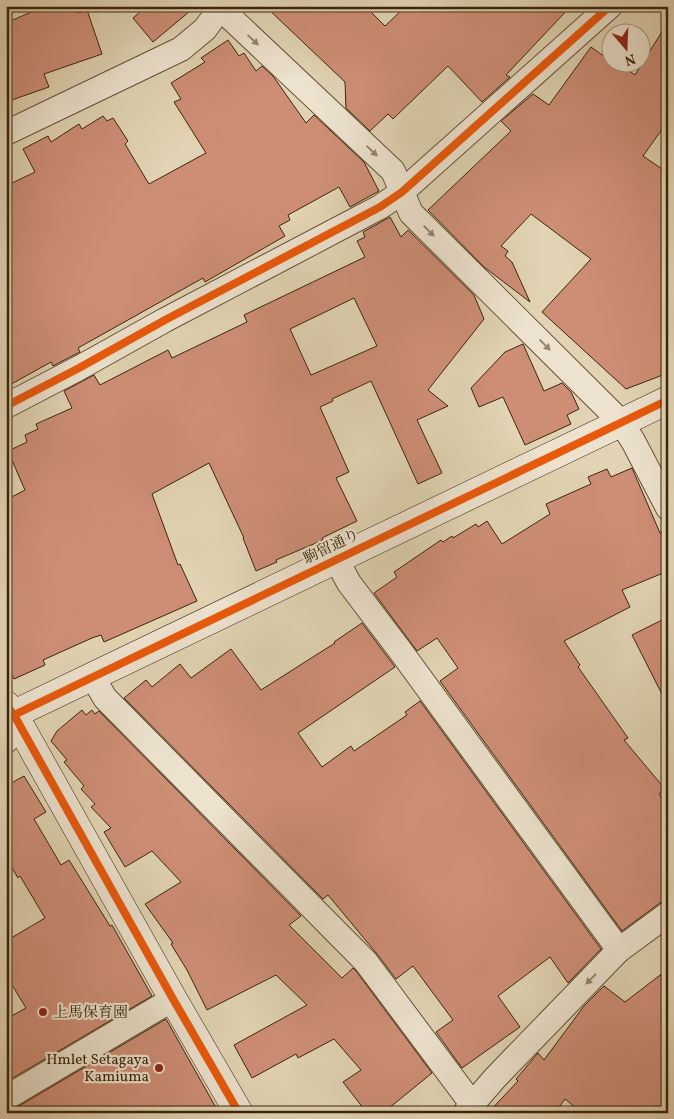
<svg xmlns="http://www.w3.org/2000/svg" width="674" height="1119" font-family="Vollkorn,'Noto Serif JP',serif">
<style>
.building{fill:#ce8e76;stroke:#3b2509;fill-rule:evenodd}
.lines{fill:none;stroke-linecap:round;stroke-linejoin:round}
.street-casing{stroke:#645034;stroke-width:26}
.secondary-casing{stroke:#3b2509;stroke-width:29}
.street{stroke:#ece2ce;stroke-width:24}
.secondary{stroke:#ece2ce;stroke-width:28}
.cycleway-casing{stroke:#ece2ce;stroke-width:11}
.cycleway{stroke:#e8590c;stroke-width:8}
.oneway{fill:#94846c}
.poi-dot{fill:#8f2418;stroke:#ece2ce;stroke-width:2}
.labels{text-anchor:middle;stroke-width:4.5;stroke-linejoin:round;paint-order:stroke}
.street-label{font-size:15px;fill:#3b2509;stroke:#ece2ce}
.poi-label{font-size:15px;fill:#3b2509;stroke:#ece2ce;text-anchor:start}
</style>
<rect width="100%" height="100%" fill="#e1d3b3"/>
<filter id="stains"><feTurbulence type="fractalNoise" baseFrequency=".004" numOctaves="4"/><feColorMatrix values="0 0 0 0 .2 0 0 0 0 .09 0 0 0 0 .02 0 0 0 .5 -.17"/></filter>
<radialGradient id="worn" r=".72"><stop offset=".6" stop-color="#630" stop-opacity="0"/><stop offset="1" stop-color="#630" stop-opacity=".3"/></radialGradient>
<g class="building">
<polygon points="45,6 76,6 78,13 87,10 102,54 44,74 49,87 6,102 6,23"/>
<polygon points="147,6 196,6 153,42 133,18"/>
<polygon points="265,6 365,6 385,26 406,6 571,6 506,75 510,77 482,102 448,66 393,119 388,114 370,131 346,108 345,82"/>
<polygon points="668,22 668,121 643,156 668,173 668,373 626,389 542,312 591,259 531,214 501,246 508,251 505,256 512,262 530,302 484,267 428,210 511,131 501,121 533,94 549,105 591,47 612,62 622,69 624,67 635,75"/>
<polygon points="228,40 239,56 244,53 256,71 262,66 273,76 306,123 314,115 364,162 379,191 350,207 339,187 288,215 290,220 279,226 285,236 205,282 203,278 78,348 80,352 72,356 53,366 51,362 6,387 6,186 35,172 23,149 48,136 51,142 79,124 82,129 103,116 107,121 113,118 128,141 125,144 149,184 206,153 174,102 181,99 171,83 205,62 201,58"/>
<path d="M390,217l11,20 7,-7 66,65 10,24 -56,71 20,16 -31,14 25,53 -24,11 -47,-103 -39,18 1,2 -13,6 29,65 -13,6 21,43 -35,17 1,2 -47,20 1,2 -21,9 -13,-33h1l-35,-75 -57,31 26,71 2,-1 17,37 -93,41 -3,-7 -9,3 -49,22 2,5 -31,14 -8,-17v-162l19,-10 -17,-39 19,-9 -2,-7 13,-6 -2,-5 36,-16 -8,-17 30,-16 6,10 68,-35 4,8 75,-36 -3,-7 121,-58 -8,-16 8,-4 -2,-5zM354,298l23,48 -66,29 -21,-46z"/>
<polygon points="523,344 544,391 562,383 571,392 579,409 567,415 571,424 525,445 503,397 479,407 471,388 505,352"/>
<polygon points="632,468 660,533 668,529 668,571 622,590 630,607 564,641 580,665 578,667 628,738 624,740 665,789 659,794 668,806 668,897 622,931 440,681 458,668 437,638 417,651 374,593 397,577 394,572 441,540 443,542 452,536 453,538 476,524 478,527 487,521 502,544 550,514 546,504 591,484 588,477 607,469 611,477"/>
<polygon points="668,617 668,706 632,635"/>
<polygon points="362,623 395,667 298,733 322,767 351,746 354,751 407,715 405,712 420,701 601,949 568,983 550,957 498,996 520,1027 462,1068 436,1032 453,1020 413,966 396,979 377,954 328,895 323,899 124,698 146,680 152,687 180,664 191,678 231,649 261,690 335,643 334,642"/>
<polygon points="82,710 86,715 92,710 95,714 99,711 301,916 289,925 342,978 353,968 356,971 432,1073 383,1113 367,1113 343,1082 361,1070 334,1039 298,1058 296,1054 252,1078 234,1045 307,1005 276,975 207,1010 187,970 171,944 173,943 145,904 181,882 152,851 125,867 104,832 111,828 91,807 95,804 81,789 84,786 64,762 67,760 51,741 57,731"/>
<polygon points="24,776 46,812 34,819 61,865 69,860 110,926 112,925 152,996 6,1082 6,1019 26,1008 6,975 6,941 45,918 20,876 18,878 6,858 6,786"/>
<polygon points="668,969 668,1113 582,1113 565,1099 555,1113 488,1113 518,1081 516,1079 538,1053 544,1060 584,1006 604,986 625,1002"/>
<polygon points="166,1019 219,1113 22,1113 19,1106"/>
</g>
<g class="lines">
<g class="street-casing">
<g id="street">
<polyline points="218,6 393,171 411,213 621,422 633,441 668,508"/>
<polyline points="6,133 181,49 205,29 222,6"/>
<polyline points="6,406 79,368 165,320 380,207 402,192 610,6"/>
<polyline points="336,559 349,583 399,649 619,950"/>
<polyline points="92,676 105,698 366,962 472,1104"/>
<polyline points="6,741 14,715"/>
<polyline points="6,1098 173,999"/>
<polyline points="465,1113 495,1078 619,950 668,914"/>
</g>
</g>
<g class="secondary-casing">
<g id="secondary">
<polyline points="6,705 14,715 173,999 239,1113"/>
<polyline points="6,718 668,400"/>
</g>
</g>
<use href="#street" class="street"/>
<use href="#secondary" class="secondary"/>
<g class="cycleway-casing">
<g id="cycleway">
<polyline points="6,406 79,368 165,320 380,207 402,192 610,6"/>
<polyline points="6,705 14,715 173,999 239,1113"/>
<polyline points="14,715 668,400"/>
</g>
</g>
<use href="#cycleway" class="cycleway"/>
</g>
<defs><path id="oneway-solid" d="M-6-.8H1V-3.2L6.5 0L1 3.2V.8H-6Z" transform="scale(1.25)"/></defs>
<g class="oneway">
<use href="#oneway-solid" transform="translate(253 40) rotate(43)"/>
<use href="#oneway-solid" transform="translate(372 151) rotate(43)"/>
<use href="#oneway-solid" transform="translate(429 231) rotate(45)"/>
<use href="#oneway-solid" transform="translate(545 345) rotate(45)"/>
<use href="#oneway-solid" transform="translate(591 979) rotate(134)"/>
</g>
<g class="poi-dot">
<circle cx="43" cy="1012" r="5"/>
<circle cx="159" cy="1068" r="5"/>
</g>
<g class="labels">
<g class="street-label">
<text transform="translate(331 546) rotate(-26)" y="5">駒留通り</text>
</g>
<g class="poi-label">
<text x="53" y="1017">上馬保育園</text>
<text x="149" y="1064" text-anchor="end">Hmlet Setagaya<tspan x="149" dy="17">Kamiuma</tspan></text>
</g>
</g>
<rect width="674" height="1119" fill="none" stroke="#e1d3b3" stroke-width="25"/>
<rect x="8" y="8" width="659" height="1104" fill="none" stroke="#3b2509" stroke-width="2.5"/>
<rect x="12" y="12" width="649" height="1094" fill="none" stroke="#3b2509"/>
<g transform="translate(626 48) rotate(161)"><circle r="24" fill="#ece2ce" stroke="#a5967f"/>
<path d="M0-4L9 19L0 12L-9 19Z" fill="#8f2418"/>
<text y="-8" font-size="14" font-weight="bold" text-anchor="middle" fill="#3b2509">N</text>
</g>
<rect width="100%" height="100%" filter="url(#stains)"/>
<rect width="100%" height="100%" fill="url(#worn)"/>
</svg>
